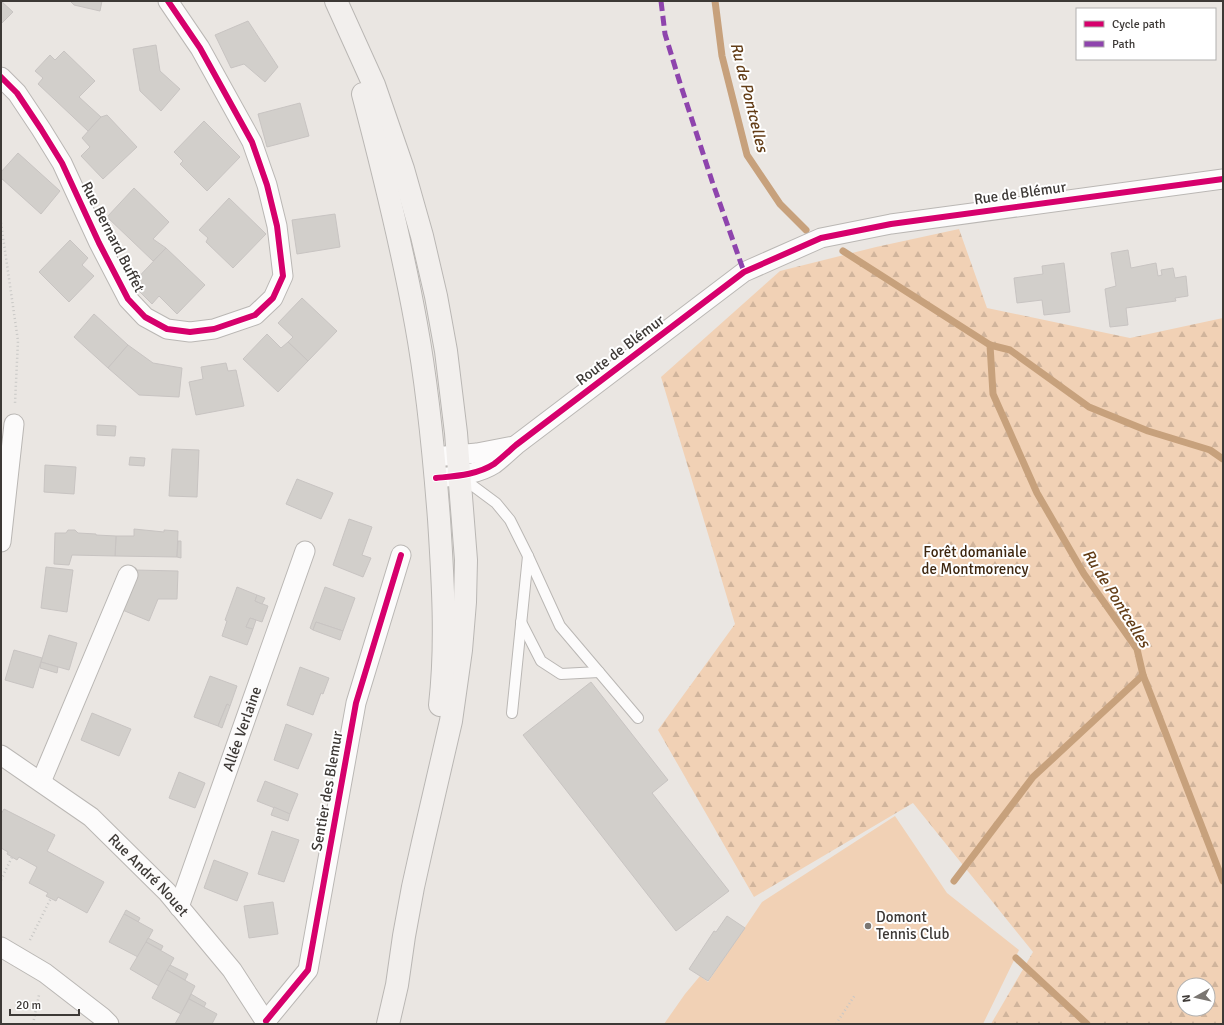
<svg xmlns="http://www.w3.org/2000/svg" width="1224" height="1025" font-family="Signika,sans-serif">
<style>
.forest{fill:url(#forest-firs);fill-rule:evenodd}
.park{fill:#f1d1b5}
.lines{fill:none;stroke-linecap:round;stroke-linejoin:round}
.stream{stroke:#c7a17c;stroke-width:7}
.building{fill:#d2cfcb;stroke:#c8c4c2}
.lane-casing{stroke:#bab7b4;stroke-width:12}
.street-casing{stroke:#bab7b4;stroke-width:21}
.secondary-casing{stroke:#bab7b4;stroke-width:24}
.path{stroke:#c8c7c5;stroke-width:2.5;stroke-dasharray:1 3;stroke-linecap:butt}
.lane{stroke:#fcfbfb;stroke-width:10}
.street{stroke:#fcfbfb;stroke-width:19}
.secondary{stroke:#f2efed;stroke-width:22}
.quiet{stroke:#8e44ad;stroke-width:5;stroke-dasharray:10 5;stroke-linecap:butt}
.cycleway-casing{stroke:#fff;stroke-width:8}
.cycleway{stroke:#d6006c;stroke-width:6}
.poi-dot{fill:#7a7672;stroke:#fff;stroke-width:1.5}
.labels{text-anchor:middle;stroke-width:4;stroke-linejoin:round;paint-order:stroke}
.street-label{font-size:15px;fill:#3d3936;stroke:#fff}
.park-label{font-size:15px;fill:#3e2710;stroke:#fff}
.poi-label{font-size:15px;fill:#3d3936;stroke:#fff;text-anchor:start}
.water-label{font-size:16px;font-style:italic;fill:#633d17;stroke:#fff}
</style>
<defs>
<pattern id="forest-firs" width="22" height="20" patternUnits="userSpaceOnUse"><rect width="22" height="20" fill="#f1d1b5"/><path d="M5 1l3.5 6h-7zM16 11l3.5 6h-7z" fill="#d0b49c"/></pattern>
</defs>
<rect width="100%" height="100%" fill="#eae6e2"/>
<path class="forest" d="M959,229l28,79 143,30 93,-20v706h-232l42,-72 -120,-149 -159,94 -96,-167 77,-106 -74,-247 119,-106 96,-24zM1184,985h24v24h-24z"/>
<polygon class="park" points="895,816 947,893 1019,950 983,1024 664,1024 685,994 700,976 708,982 762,902"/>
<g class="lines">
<g class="stream">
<polyline points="715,1 722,56 747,155 780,204 806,230"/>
<polyline points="843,251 990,345 993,394 1037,493 1084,574 1137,649 1143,675 1033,777 954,881"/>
<polyline points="990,345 1010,350 1089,407 1148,431 1210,450 1223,459"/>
<polyline points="1143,675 1223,881"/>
<polyline points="1016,958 1087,1024"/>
</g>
</g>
<g class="building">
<polygon points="1,1 13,12 1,24"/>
<polygon points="70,1 102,1 100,11 74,5"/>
<polygon points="248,21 265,47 278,67 265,82 244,64 231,68 215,35"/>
<polygon points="156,45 160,71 180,89 161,111 140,91 133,49"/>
<polygon points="64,51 95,81 79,97 101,117 88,131 38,84 43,78 35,71 50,55 55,60"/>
<polygon points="300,103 309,136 267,147 258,114"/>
<polygon points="107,115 137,147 103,179 81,156 90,147 82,138 101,117"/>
<polygon points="204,121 240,157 207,191 180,164 183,161 174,152"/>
<polygon points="18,153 60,191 41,214 1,178 1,172"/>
<polygon points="134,188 169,222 153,239 166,248 153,261 107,217"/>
<polygon points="229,198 266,234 233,268 206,242 208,238 199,230"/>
<polygon points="335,214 340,247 297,254 292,220"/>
<polygon points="70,240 88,258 82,265 94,276 69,302 39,272"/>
<polygon points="166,248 205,285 177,314 159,296 152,304 132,284"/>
<polygon points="1128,250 1131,268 1156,263 1158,276 1162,275 1161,270 1173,268 1175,278 1186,276 1188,296 1175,298 1176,301 1126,308 1128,325 1110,327 1105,289 1116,286 1111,253"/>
<polygon points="1064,263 1070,312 1044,315 1042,300 1017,303 1014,278 1043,274 1042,266"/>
<polygon points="302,298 337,331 308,361 288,342 293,337 278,323"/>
<polygon points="94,314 128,345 108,368 74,337"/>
<polygon points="267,334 281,348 288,342 308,361 278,392 243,359"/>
<polygon points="128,345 153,363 182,368 179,397 139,395 108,368"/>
<polygon points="226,363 228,371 236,370 244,406 196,415 189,382 203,379 201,367"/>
<polygon points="97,425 116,426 115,436 97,435"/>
<polygon points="172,449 199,450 197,497 169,496"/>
<polygon points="130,457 145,458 144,466 129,465"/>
<polygon points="45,465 76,467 74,494 44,492"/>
<polygon points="297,479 333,493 321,519 286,504"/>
<polygon points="349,519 372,527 362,555 371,558 363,577 333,565"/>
<polygon points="134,529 164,532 164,530 178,531 177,557 115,556 116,536 134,536"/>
<polygon points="68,530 75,530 78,533 96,534 96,535 116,536 115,556 72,555 69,565 54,564 55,533 66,533"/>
<polygon points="178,541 181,541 181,558 177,557"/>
<polygon points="46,567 73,570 67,612 41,608"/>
<polygon points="135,570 178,571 177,599 158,599 149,621 120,609"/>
<polygon points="237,587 257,595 255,601 268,606 262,622 250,618 246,627 253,629 247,645 222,636 227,621 225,620"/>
<polygon points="325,587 355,598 343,631 316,622 313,630 310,628"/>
<polygon points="257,595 265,598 262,604 255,601"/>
<polygon points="250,618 256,620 253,629 246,627"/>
<polygon points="316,622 343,631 340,640 313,630"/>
<polygon points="49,635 77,643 69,670 41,662"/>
<polygon points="14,650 42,658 33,688 5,680"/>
<polygon points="41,662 58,667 57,673 40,668"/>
<polygon points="300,667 329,678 323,694 321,693 313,715 287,705"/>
<polygon points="210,676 237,686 230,706 227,704 218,726 194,717"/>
<polygon points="591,682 668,780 652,793 729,891 676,931 523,735"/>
<polygon points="227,704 230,706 222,728 218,726"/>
<polygon points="92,713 131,729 119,756 81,740"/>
<polygon points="286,724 312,734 298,769 274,760"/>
<polygon points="179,772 205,783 195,808 169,798"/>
<polygon points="265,781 298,794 290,814 257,801"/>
<polygon points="274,807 290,814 288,821 271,815"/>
<polygon points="4,809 55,835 47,851 104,882 87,913 58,897 56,901 46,896 48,893 29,883 37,867 19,857 17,860 7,854 8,852 1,848 1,814"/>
<polygon points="272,831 299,840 284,882 258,874"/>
<polygon points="214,860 248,873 237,901 204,888"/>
<polygon points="273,902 278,934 249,938 244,906"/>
<polygon points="126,910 140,918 138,922 124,914"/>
<polygon points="124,914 153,930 138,957 109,942"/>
<polygon points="727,916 745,928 708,981 689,969 714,931 716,932"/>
<polygon points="148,938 163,946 161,950 146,942"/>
<polygon points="146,942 174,958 159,986 130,969"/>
<polygon points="170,965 188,974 185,980 167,970"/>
<polygon points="167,970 195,986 181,1014 152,998"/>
<polygon points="191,994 206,1003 204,1007 189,999"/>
<polygon points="189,999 217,1014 212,1024 175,1024"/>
</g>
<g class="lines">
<g class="lane-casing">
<g id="lane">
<polyline points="461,477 496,503 510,520 528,556 560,626 638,718"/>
<polyline points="521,622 541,661 561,674 599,672"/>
<polyline points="512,713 528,556"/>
</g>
</g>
<g class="street-casing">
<g id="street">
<polyline points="1,77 17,93 41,129 62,163 99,243 128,299 145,317 167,329 190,332 214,329 255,315 273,298 283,276 277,226 267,185 252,142 200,48 168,1"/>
<polyline points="434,457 477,453 514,446"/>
<path d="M436,478c19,-2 41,-3 58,-14 8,-6 15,-13 22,-19l228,-173 77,-34 70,-14 332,-45"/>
<polyline points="1,542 14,424"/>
<path id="s1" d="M1,755l90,62 76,75 65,78 35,54"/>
<polyline points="41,782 128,575"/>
<path id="s2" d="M179,907l126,-356"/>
<polyline points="1,947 45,973 102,1017 109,1024"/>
<polyline points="266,1021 308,970 356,703 401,555"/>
</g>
</g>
<g class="secondary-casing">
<g id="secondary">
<polyline points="336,1 374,85 403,169 422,236 436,296 446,351 456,433 466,560 465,602 461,650 451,721 423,842 413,887 404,936 397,985 388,1024"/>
<path d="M363,94c20,76 39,152 53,230 12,65 18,130 23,195 4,62 8,125 1,186"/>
</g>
</g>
<g class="path">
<polyline points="1,223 18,341 15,403"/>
<polyline points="1,880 12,857"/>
<polyline points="30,940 51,898"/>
<polyline points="33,1024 39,995"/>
<polyline points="836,1024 855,995"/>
</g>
<use href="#lane" class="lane"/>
<use href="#street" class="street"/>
<use href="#secondary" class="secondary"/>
<polyline class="quiet" points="661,1 665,34 680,83 712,181 744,272"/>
<g class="cycleway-casing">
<g id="cycleway">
<polyline points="1,77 17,93 41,129 62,163 99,243 128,299 145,317 167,329 190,332 214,329 255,315 273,298 283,276 277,226 267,185 252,142 200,48 168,1"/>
<path d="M436,478c19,-2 41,-3 58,-14 8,-6 15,-13 22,-19l228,-173 77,-34 70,-14 332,-45"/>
<polyline points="266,1021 308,970 356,703 401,555"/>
</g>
</g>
<use href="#cycleway" class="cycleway"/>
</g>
<circle class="poi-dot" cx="868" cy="926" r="4"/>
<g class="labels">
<g class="street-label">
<text transform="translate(1020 193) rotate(-8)" y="5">Rue de Blémur</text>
<text transform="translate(113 237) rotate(63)" y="5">Rue Bernard Buffet</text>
<text transform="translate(620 350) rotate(-37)" y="5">Route de Blémur</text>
<text dy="5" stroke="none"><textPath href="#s2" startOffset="189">Allée Verlaine</textPath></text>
<text transform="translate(327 791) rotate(-80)" y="5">Sentier des Blemur</text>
<text dy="5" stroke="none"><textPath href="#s1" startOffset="191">Rue André Nouet</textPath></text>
</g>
<g class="park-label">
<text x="975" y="557">Forêt domaniale<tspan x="975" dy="17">de Montmorency</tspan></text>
</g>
<g class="poi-label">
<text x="876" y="922">Domont<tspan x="876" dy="17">Tennis Club</tspan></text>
</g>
<g class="water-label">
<text transform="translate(750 97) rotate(76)" y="6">Ru de Pontcelles</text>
<text transform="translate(1117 598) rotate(58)" y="6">Ru de Pontcelles</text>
</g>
</g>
<rect width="1224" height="1025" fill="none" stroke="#3d3936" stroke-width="4"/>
<rect x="1076" y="8" width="140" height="52" fill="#ffffff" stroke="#b1b0af"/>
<rect x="1084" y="21" width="20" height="6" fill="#d6006c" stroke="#b1b0af"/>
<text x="1112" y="28" font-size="12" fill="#3d3936">Cycle path</text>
<rect x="1084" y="41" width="20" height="6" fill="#8e44ad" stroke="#b1b0af"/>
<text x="1112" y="48" font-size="12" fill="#3d3936">Path</text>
<g transform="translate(1196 997) rotate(262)"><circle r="19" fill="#ffffff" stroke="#b1b0af"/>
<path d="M0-3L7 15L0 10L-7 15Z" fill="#7a7672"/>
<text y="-6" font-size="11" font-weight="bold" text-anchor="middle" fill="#3d3936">N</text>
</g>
<path d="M10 1009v6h69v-6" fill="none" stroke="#3d3936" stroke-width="2"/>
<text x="16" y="1009" font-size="12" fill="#3d3936" stroke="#ffffff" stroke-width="3" paint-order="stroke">20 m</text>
</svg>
